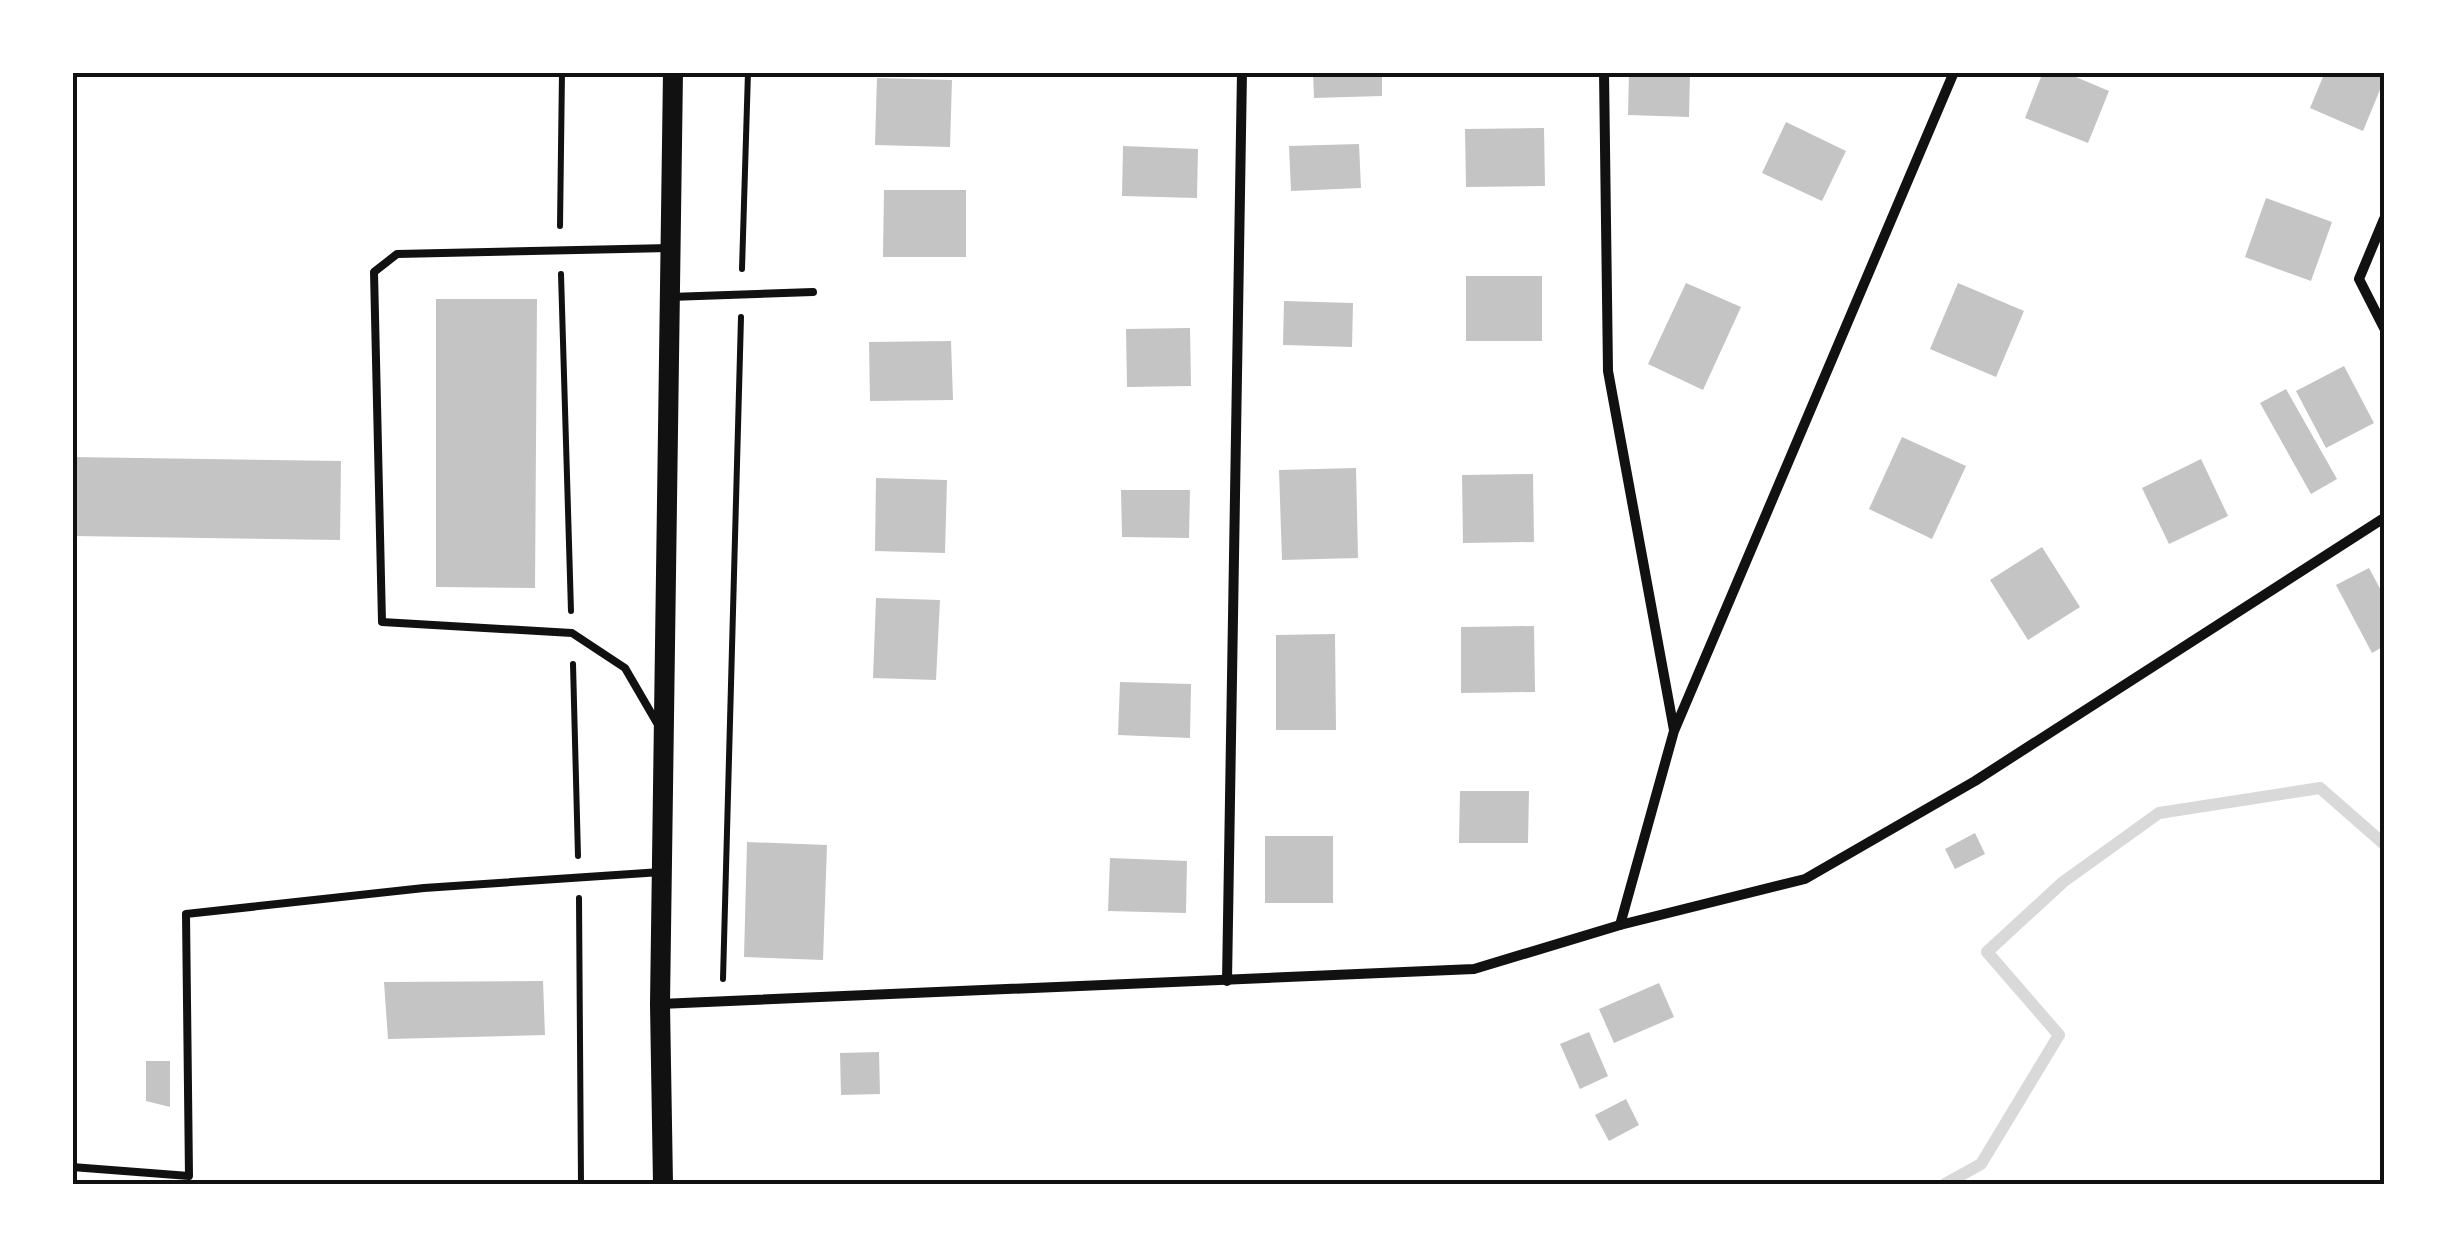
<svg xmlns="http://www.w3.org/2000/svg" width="2457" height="1257" font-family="Mulish,sans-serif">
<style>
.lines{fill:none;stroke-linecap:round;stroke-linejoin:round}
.stream{stroke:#d9d9d9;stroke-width:12}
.building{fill:#c4c4c4}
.path{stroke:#111;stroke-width:6}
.service{stroke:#111;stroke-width:8}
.minor{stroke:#111;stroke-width:10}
.secondary{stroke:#111;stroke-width:20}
.neatline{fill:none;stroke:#111;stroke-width:4}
</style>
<rect width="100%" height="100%" fill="#fff"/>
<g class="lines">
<polyline class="stream" points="1945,1184 1981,1164 2059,1035 1987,952 2063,882 2159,813 2320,788 2384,844"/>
</g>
<g class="building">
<polygon points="1313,72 1382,72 1382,96 1314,98"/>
<polygon points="1629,72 1690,72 1689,117 1628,115"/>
<polygon points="2043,72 2064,72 2109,91 2088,143 2025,118"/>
<polygon points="2325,72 2384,72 2384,80 2363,131 2310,108"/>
<polygon points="877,78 952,80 950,147 875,145"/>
<polygon points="1786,122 1846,151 1822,201 1762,173"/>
<polygon points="1544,128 1545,186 1466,187 1465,129"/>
<polygon points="1359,144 1361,188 1291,191 1289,146"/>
<polygon points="1123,146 1198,149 1197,198 1122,196"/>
<polygon points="884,190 966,190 966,257 883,257"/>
<polygon points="2266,198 2332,222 2311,281 2245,257"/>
<rect x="1466" y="276" width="76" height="65"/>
<polygon points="1686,283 1741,307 1703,390 1648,364"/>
<polygon points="1958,283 2024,311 1996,377 1930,349"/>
<polygon points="436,299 537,299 535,588 436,587"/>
<polygon points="1284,301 1353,303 1352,347 1283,345"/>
<polygon points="1190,328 1191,386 1127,387 1126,329"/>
<polygon points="951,341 953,400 870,401 869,342"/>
<polygon points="2344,366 2374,423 2326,448 2296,391"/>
<polygon points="2286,389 2337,479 2311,494 2260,403"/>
<polygon points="1902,437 1966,466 1932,539 1869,509"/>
<polygon points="72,457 341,461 340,540 72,536"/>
<polygon points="2201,459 2228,516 2169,544 2142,488"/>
<polygon points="1356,468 1358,558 1282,560 1279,470"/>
<polygon points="1533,474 1534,542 1463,543 1462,475"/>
<polygon points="876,478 947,480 945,553 875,551"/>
<polygon points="1121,490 1190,490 1189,538 1122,537"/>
<polygon points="2042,547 2080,607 2028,640 1990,580"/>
<polygon points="2369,568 2384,596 2384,646 2372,653 2336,585"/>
<polygon points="876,598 940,600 936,680 873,678"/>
<polygon points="1534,626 1535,692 1461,693 1461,627"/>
<polygon points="1335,634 1336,730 1276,730 1276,635"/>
<polygon points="1120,682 1191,684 1190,738 1118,735"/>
<polygon points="1460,791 1529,791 1528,843 1459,843"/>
<polygon points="1975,833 1985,854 1955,869 1945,849"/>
<rect x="1265" y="836" width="68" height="67"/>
<polygon points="747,842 827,845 823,960 744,957"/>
<polygon points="1110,858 1187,861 1186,913 1108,911"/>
<polygon points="543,981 545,1035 388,1039 384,982"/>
<polygon points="1659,983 1674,1017 1614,1043 1599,1009"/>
<polygon points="1589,1032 1608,1076 1580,1089 1560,1044"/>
<polygon points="879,1052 880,1094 841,1095 840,1053"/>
<polygon points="146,1061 170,1061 170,1107 146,1101"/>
<polygon points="1626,1099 1639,1125 1609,1141 1595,1115"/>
</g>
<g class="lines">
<g class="path">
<polyline points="560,226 562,72"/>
<polyline points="742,269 748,72"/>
<polyline points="561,274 571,611"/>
<polyline points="573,664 578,856"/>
<polyline points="579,898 581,1184"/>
<polyline points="723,979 741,317"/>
</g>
<g class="service">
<polyline points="670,297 813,292"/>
<polyline points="657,723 625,668 572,633 382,622 374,272 397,254 670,248"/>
<polyline points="72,1167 189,1176 186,914 424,888 661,872"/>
</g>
<g class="minor">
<polyline points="1604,72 1608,371 1674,730"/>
<polyline points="2384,219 2359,279 2384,328"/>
<polyline points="1620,925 1674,731 1954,72"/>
<polyline points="1227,981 1242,72"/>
<polyline points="660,1004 1474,969 1620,925 1805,879 1975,781 2384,518"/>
</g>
<polyline class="secondary" points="663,1184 660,1004 673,72"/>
</g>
<rect width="2457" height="1257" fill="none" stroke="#ffffff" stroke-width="150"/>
<rect x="75" y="75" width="2307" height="1107" class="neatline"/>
</svg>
